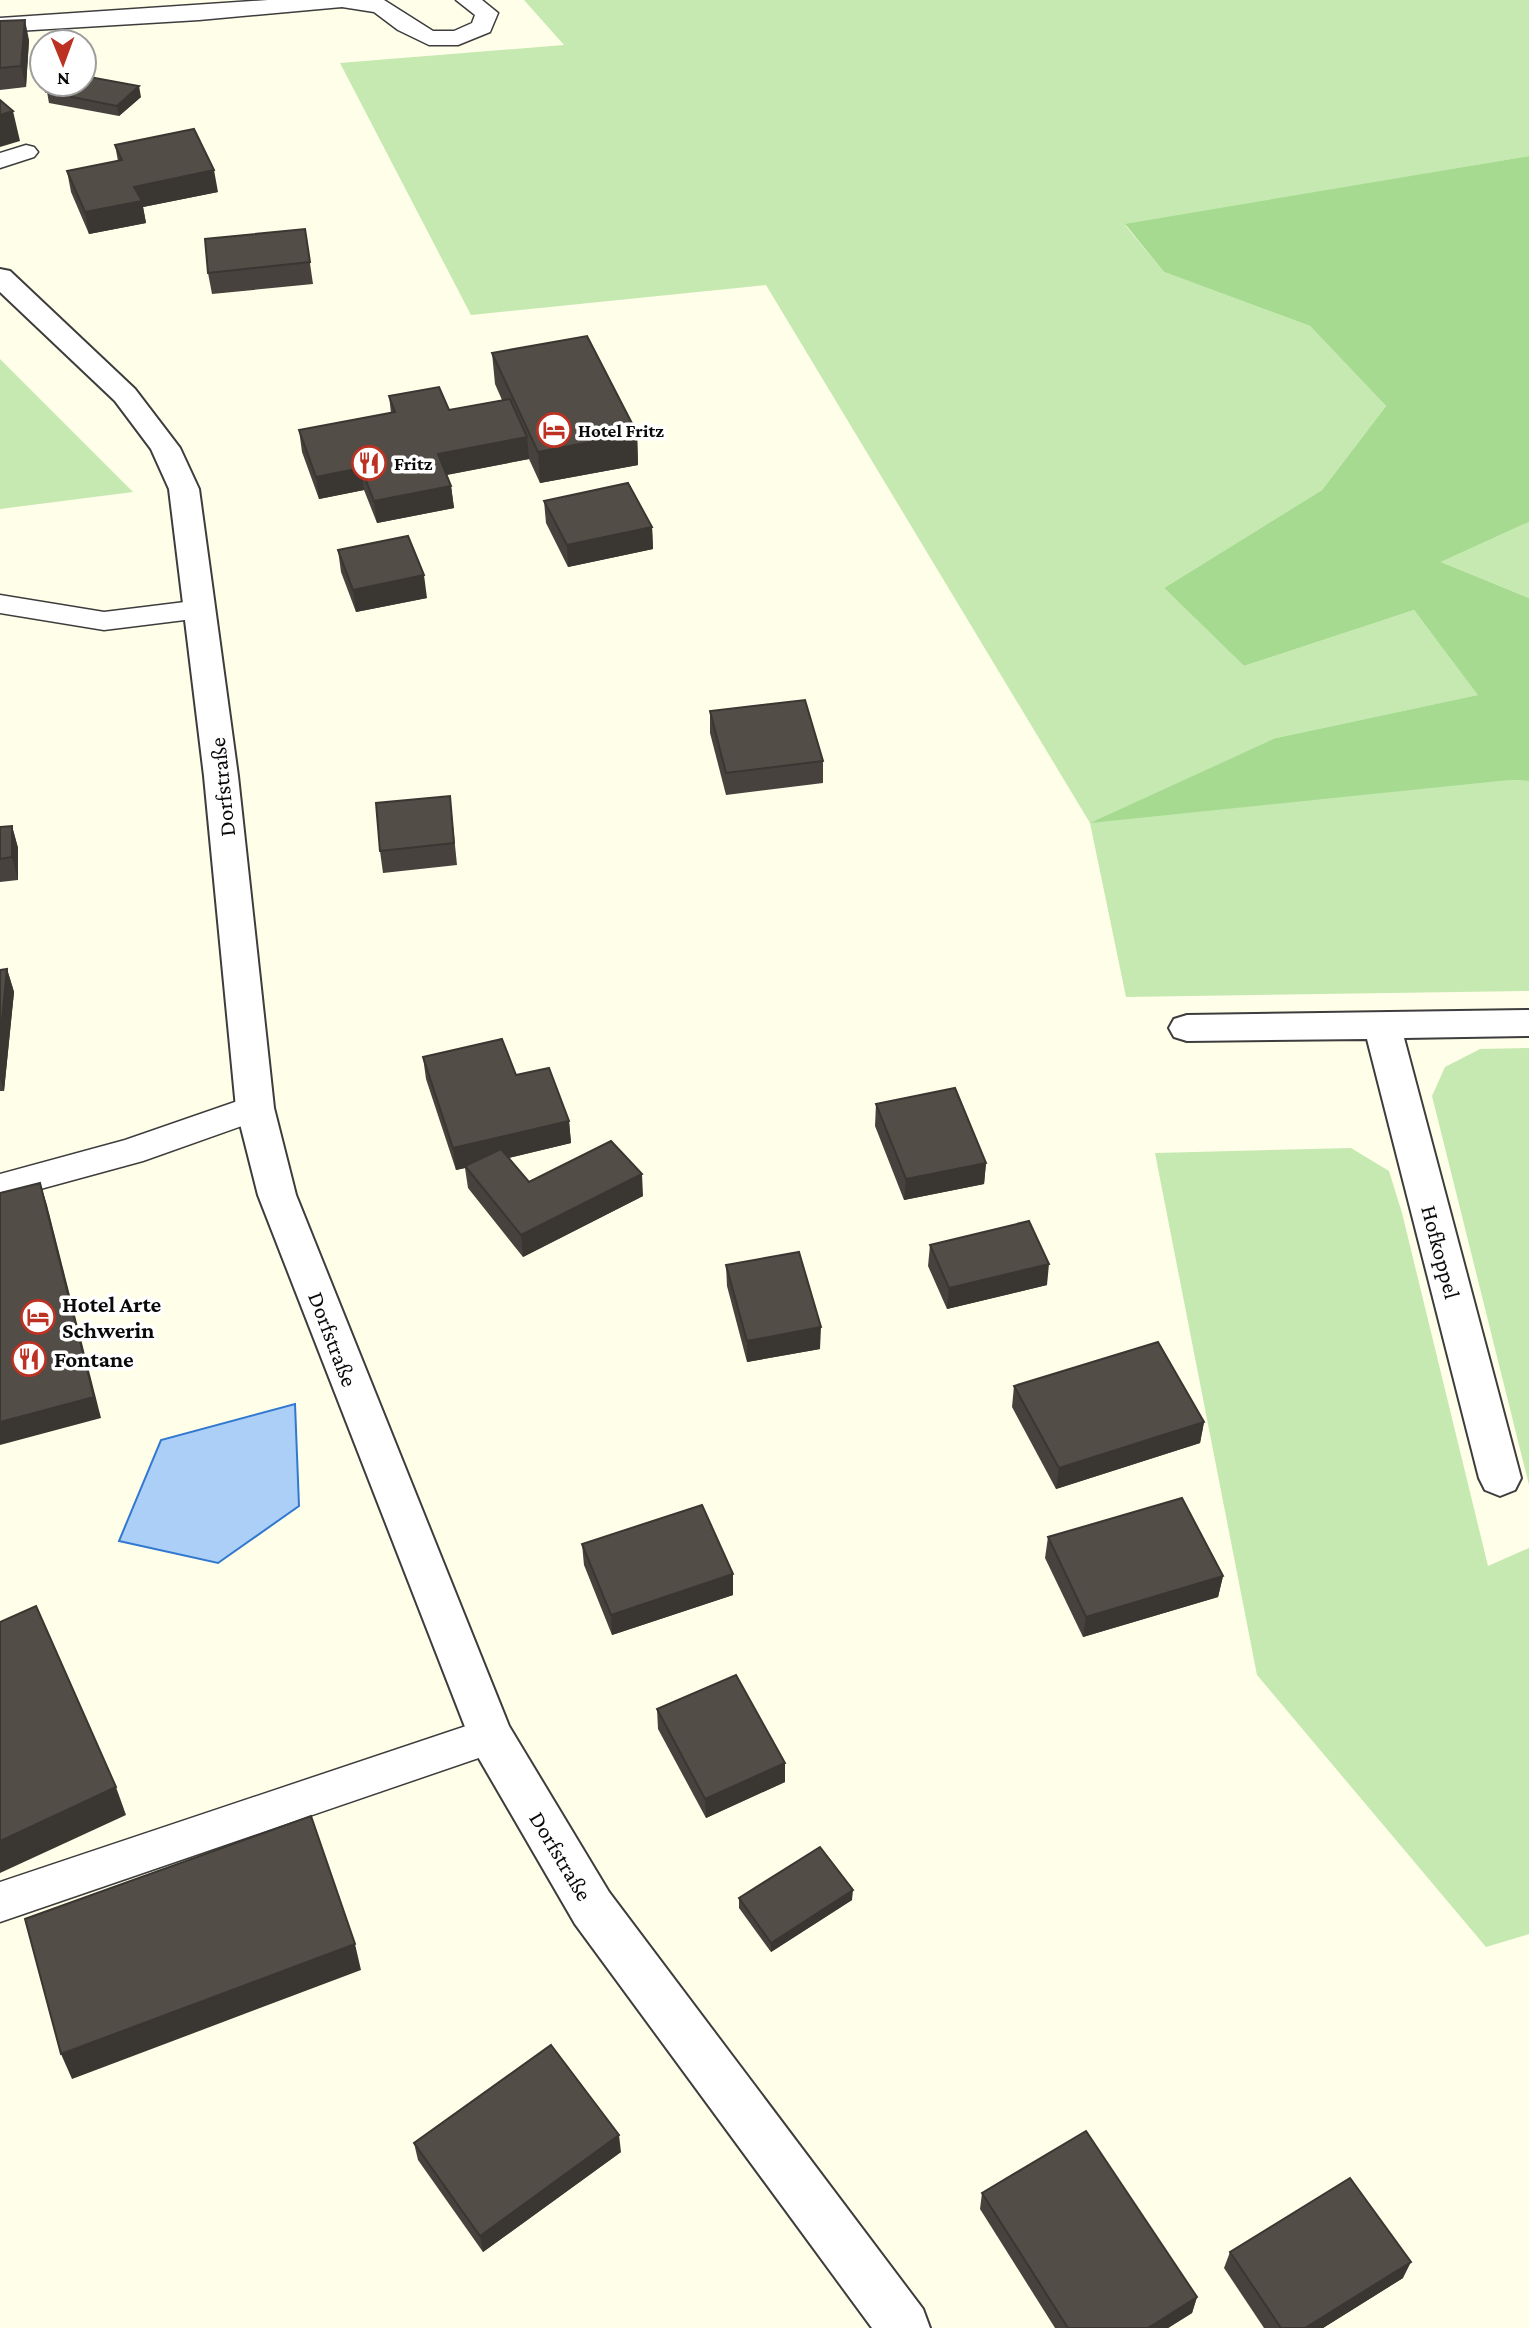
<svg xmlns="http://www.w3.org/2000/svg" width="1529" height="2328" font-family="'Crimson Pro',serif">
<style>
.green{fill:#c6e9b2}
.forest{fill:#a6da91}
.water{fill:#accff7;stroke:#3178d0;stroke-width:2}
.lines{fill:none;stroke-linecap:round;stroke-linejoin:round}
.service-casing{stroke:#3d3d3d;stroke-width:3}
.minor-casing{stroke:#3d3d3d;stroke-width:4}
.service{fill:#fff;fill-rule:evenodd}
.minor{fill:#fff;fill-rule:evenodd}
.wall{fill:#47423d}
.shaded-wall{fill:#3a3632}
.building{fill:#534d47;stroke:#3a3632;stroke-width:2}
.labels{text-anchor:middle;stroke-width:7;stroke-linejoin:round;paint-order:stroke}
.far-poi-label{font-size:19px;font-weight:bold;fill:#0a0a0a;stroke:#fff;text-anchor:start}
.street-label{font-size:23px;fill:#0a0a0a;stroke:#fff}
.poi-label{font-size:23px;font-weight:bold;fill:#0a0a0a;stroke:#fff;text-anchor:start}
</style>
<rect width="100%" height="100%" fill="#fffee8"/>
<g class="green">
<polygon points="524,0 1529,0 1529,156 1125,225 1164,272 1310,326 1386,406 1322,490 1164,588 1244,666 1414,610 1479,695 1276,738 1509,780 1529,781 1529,991 1126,997 1090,823 766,285 471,315 340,63 564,45"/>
<polygon points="0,359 133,492 0,509"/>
<polygon points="1529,522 1529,598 1441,562"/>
<polygon points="1529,1048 1529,1485 1432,1096 1445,1067 1480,1049"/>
<polygon points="1351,1148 1389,1171 1402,1213 1488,1566 1529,1548 1529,1934 1486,1947 1257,1675 1155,1153"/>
</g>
<polygon class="forest" points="1529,156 1529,522 1441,562 1529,598 1529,781 1509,780 1090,823 1276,738 1478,695 1414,610 1244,666 1164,588 1322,490 1386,406 1310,326 1164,272 1125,224"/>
<polygon class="water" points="295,1404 299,1506 218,1563 119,1541 161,1440"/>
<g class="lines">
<g class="service-casing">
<g id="service">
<polygon points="268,0 384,0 433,31 454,31 472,23 475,15 456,0 482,0 498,13 490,32 458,45 429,45 398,30 374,12 342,7 199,20 0,32 0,18"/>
<polygon points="26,145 34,147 38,152 34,157 0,168 0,153"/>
<polygon points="0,595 104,612 201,600 211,603 215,609 211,615 201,618 104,630 0,613"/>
<polygon points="255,1095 267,1099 272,1108 267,1117 143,1161 0,1200 0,1174 125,1140"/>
<polygon points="490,1718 505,1723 511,1736 505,1749 0,1922 0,1882"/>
</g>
</g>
<g class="minor-casing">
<g id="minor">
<polygon points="0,269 10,271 135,389 180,448 199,489 238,776 274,1108 296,1195 509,1726 609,1892 923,2309 930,2328 872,2328 575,1924 474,1750 258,1195 236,1108 204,776 169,489 151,449 115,401 0,292"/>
<polygon points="1529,1010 1529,1036 1404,1038 1521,1478 1515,1490 1500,1496 1485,1490 1479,1478 1367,1039 1187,1041 1174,1037 1169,1028 1174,1019 1187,1015"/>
</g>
</g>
<use href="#service" class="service"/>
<use href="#minor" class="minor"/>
</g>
<g class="wall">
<polygon points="0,21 29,40 26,87 0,90"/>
<polygon points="47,92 141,97 119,116 49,103"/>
<polygon points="115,145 218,192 143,207 146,223 89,234 71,192 67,171 118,161"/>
<polygon points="305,229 313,284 212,294 208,273"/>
<polygon points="492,353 637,433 638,465 540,483 529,459 447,475 451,486 454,508 377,523 364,490 319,499 302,452 299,430 391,413 389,396 449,410 502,400 495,384"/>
<polygon points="544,501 652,527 653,549 568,567 546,523"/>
<polygon points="338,550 427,598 356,612 341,572"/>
<polygon points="710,711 823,761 823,783 726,795 710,733"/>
<polygon points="450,796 457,865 383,873 380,851"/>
<polygon points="12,826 18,848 18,880 0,882 0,827"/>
<polygon points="7,969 14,992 4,1091 0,1091 0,970"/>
<polygon points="423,1057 516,1075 569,1121 571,1143 509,1158 529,1182 643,1196 523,1257 468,1188 465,1168 456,1170 426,1079"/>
<polygon points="876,1104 986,1163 984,1184 904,1200 875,1126"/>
<polygon points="930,1245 1047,1285 947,1309 928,1266"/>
<polygon points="726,1265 820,1349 747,1362 727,1286"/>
<polygon points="1014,1386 1204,1422 1200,1443 1056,1489 1012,1407"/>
<polygon points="1048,1537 1223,1576 1218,1597 1083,1637 1045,1558"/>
<polygon points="582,1544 733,1595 612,1635 584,1565"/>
<polygon points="657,1709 785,1763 785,1782 706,1818 658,1729"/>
<polygon points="739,1898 852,1900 771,1952 739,1908"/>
<polygon points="414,2143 621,2152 483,2252 418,2160"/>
<polygon points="982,2193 1197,2297 1192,2313 1168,2328 1055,2328 980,2209"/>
<polygon points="1230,2252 1403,2278 1323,2328 1264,2328 1224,2268"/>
</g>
<g class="shaded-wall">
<polygon points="25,20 29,40 26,87 21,66"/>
<polygon points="139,86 141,97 119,116 117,106"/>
<polygon points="13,111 20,141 0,147 0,115"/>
<polygon points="214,170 218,192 143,207 146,223 89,234 85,212 134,187"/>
<polygon points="637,433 638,465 540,483 538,452"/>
<polygon points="527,437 529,459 440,476 438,454"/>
<polygon points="361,468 364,490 319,499 316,477"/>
<polygon points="451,486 454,508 377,523 374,501"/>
<polygon points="652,527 653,549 568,567 567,545"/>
<polygon points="424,575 427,598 356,612 353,590"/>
<polygon points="12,826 18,848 18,880 12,857"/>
<polygon points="7,969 14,992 4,1091 0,1079 0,1040"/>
<polygon points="569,1121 571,1143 466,1168 465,1166 465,1168 456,1170 453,1148"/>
<polygon points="986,1163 984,1184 904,1200 906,1179"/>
<polygon points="642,1174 643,1196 523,1257 521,1235"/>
<polygon points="40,1183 47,1205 101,1418 0,1445 0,1422"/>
<polygon points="1049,1264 1047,1285 947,1309 949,1288"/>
<polygon points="821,1327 820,1349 747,1362 747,1341"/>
<polygon points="1204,1422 1200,1443 1056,1489 1059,1468"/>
<polygon points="733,1574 733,1595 612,1635 611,1615"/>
<polygon points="1223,1576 1218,1597 1083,1637 1086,1617"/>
<polygon points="785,1763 785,1782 706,1818 705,1799"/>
<polygon points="116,1787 126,1815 0,1873 0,1841"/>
<polygon points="853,1890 852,1900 771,1952 771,1943"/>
<polygon points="355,1944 361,1970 72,2079 61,2054"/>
<polygon points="619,2135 621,2152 483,2252 480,2236"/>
<polygon points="1411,2262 1403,2278 1323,2328 1305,2328"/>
<polygon points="1197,2297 1192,2313 1168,2328 1148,2328"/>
</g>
<g class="building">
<polygon points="25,20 21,66 0,68 0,21"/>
<polygon points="84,76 139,86 117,106 47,92 57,84 84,84"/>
<polygon points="0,100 13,111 0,115"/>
<polygon points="194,129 214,170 134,187 142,201 85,212 67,171 122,160 115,145"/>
<polygon points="305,229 310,262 208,273 205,239"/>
<polygon points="587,336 637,433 538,452 492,353"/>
<polygon points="439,387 449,410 510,399 527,437 438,454 451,486 374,501 361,468 316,477 299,430 395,412 389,396"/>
<polygon points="628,483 652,527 567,545 544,501"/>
<polygon points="408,536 424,575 353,590 338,550"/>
<polygon points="805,700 823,761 726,773 710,711"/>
<polygon points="450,796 454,843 380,851 376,803"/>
<polygon points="12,826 12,857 0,859 0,827"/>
<polygon points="7,969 0,1040 0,970"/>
<polygon points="502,1039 516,1075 549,1068 569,1121 453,1148 423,1057"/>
<polygon points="955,1088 986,1163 906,1179 876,1104"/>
<polygon points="611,1141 642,1174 521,1235 465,1166 501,1149 529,1182"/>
<polygon points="40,1183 94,1397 0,1422 0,1193"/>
<polygon points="1029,1221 1049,1264 949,1288 930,1245"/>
<polygon points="799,1252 821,1327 747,1341 726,1265"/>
<polygon points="1158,1342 1204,1422 1059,1468 1014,1386"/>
<polygon points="1182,1498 1223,1576 1086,1617 1048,1537"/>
<polygon points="702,1505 733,1574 611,1615 582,1544"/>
<polygon points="36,1606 116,1787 0,1841 0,1622"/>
<polygon points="736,1675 785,1763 705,1799 657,1709"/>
<polygon points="311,1816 355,1944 61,2054 25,1919"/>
<polygon points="820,1847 853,1890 771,1943 739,1898"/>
<polygon points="551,2045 619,2135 480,2236 414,2143"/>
<polygon points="1086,2131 1197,2297 1148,2328 1068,2328 982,2193"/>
<polygon points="1350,2178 1411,2262 1305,2328 1281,2328 1230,2252"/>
</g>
<defs>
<g id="hotel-ring" transform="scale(1.75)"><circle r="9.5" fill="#fff" stroke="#bc3121" stroke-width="1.5"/><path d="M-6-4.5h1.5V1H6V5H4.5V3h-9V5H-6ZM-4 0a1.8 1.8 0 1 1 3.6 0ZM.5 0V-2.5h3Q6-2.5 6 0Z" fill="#bc3121"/></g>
<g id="restaurant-ring" transform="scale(1.75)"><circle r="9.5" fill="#fff" stroke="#bc3121" stroke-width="1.5"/><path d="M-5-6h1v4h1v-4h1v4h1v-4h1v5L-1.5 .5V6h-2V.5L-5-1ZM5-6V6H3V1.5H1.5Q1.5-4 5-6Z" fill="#bc3121"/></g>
</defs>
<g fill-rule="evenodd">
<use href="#hotel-ring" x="554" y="430"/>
<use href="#restaurant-ring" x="369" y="463"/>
<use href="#hotel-ring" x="38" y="1317"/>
<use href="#restaurant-ring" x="29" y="1359"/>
</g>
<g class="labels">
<g class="far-poi-label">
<text x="578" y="437">Hotel Fritz</text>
<text x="394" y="470">Fritz</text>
</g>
<g class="street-label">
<text transform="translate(222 787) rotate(-96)" y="8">Dorfstraße</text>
<text transform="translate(1441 1252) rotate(75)" y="8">Hofkoppel</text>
<text transform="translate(333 1339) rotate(69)" y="8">Dorfstraße</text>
<text transform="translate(561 1856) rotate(59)" y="8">Dorfstraße</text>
</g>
<g class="poi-label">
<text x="62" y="1312">Hotel Arte<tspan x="62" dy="26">Schwerin</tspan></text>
<text x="54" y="1367">Fontane</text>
</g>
</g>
<g transform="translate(63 63) rotate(179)"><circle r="33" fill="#ffffff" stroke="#9d9d9d" stroke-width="2"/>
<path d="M0-5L12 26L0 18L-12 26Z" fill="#bc3121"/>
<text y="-10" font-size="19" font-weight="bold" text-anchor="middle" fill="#0a0a0a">N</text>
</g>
</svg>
